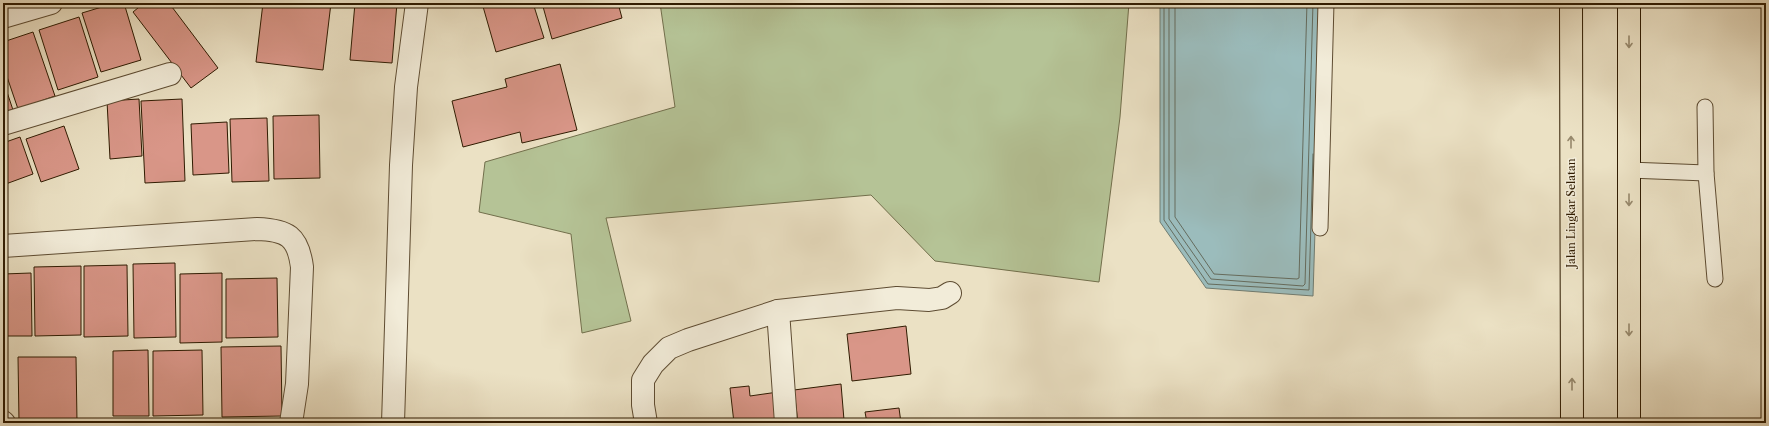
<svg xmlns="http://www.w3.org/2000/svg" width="1769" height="426" font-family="'Libre Caslon Text',serif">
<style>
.green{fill:#b5c396;stroke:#726f4c}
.water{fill:#9bbcbc;stroke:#707c71}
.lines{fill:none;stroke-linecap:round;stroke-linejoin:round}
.shore{stroke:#656c5e;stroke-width:1}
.building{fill:#d99688;stroke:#2f1b01}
.service-casing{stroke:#5e4c32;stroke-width:17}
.minor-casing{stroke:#5e4c32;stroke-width:24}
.tertiary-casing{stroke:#5e4c32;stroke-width:24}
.trunk-casing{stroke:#2f1b01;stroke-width:24}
.service{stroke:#f2ecd9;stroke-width:15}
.minor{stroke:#f2ecd9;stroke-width:22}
.tertiary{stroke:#f2ecd9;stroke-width:22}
.trunk{stroke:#ebe1c4;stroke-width:22}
.oneway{stroke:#96886c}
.labels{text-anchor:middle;stroke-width:3;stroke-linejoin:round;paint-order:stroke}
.street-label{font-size:11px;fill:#2f1b01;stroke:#f2ecd9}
</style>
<rect width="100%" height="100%" fill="#ebe1c4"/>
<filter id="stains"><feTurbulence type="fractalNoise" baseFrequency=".005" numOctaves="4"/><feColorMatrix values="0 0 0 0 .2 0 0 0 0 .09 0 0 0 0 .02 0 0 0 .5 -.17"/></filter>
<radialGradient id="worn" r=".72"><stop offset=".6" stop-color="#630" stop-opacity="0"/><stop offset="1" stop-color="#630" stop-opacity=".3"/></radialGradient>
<polygon class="green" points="660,3 1129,3 1120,117 1099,282 935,261 871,195 606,218 631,321 582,333 571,234 479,212 485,162 675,107"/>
<polygon class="water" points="1160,3 1322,3 1313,296 1206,288 1160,222"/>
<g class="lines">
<g class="shore">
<polyline points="1164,3 1164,220 1208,284 1309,290 1313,154"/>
<polyline points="1169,3 1169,219 1211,279 1303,286 1305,284 1313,3"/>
<polyline points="1175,3 1175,217 1214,274 1297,279 1299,278 1307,3"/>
</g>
</g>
<g class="building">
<polygon points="115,3 124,3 141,60 101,72 82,13"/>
<polygon points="144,3 169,3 218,68 191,88 133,12"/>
<polygon points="263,3 331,3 323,70 256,62"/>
<polygon points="355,3 397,3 392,63 350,60"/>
<polygon points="482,3 533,3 544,38 496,52"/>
<polygon points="542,3 618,3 622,18 552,39"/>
<polygon points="79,17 98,77 58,90 39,30"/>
<polygon points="33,32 55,96 18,109 3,65 3,42"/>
<polygon points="560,64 577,130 522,143 520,132 463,147 452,101 507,87 505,79"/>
<polygon points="3,80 13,110 3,113"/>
<polygon points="139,99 142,156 110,159 107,101"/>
<polygon points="182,99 185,181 145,183 141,101"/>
<polygon points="319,115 320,178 274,179 273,116"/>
<polygon points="267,118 269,181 232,182 230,119"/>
<polygon points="227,122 229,173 193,175 191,124"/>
<polygon points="64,126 79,169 41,182 26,139"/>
<polygon points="20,137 33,174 3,185 3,143"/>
<polygon points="175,263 176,337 134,338 133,264"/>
<polygon points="127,265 128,336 84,337 84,266"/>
<polygon points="81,266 81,335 35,336 34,267"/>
<polygon points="31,273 32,336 3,336 3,274"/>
<polygon points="222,273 222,342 180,343 180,274"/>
<polygon points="277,278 278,337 226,338 226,279"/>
<polygon points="906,326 911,374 852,381 847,334"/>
<polygon points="281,346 282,416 222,417 221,347"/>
<polygon points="148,350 149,416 113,416 113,351"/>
<polygon points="202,350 203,415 153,416 153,351"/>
<polygon points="18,357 76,357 77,422 19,422"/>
<polygon points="841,384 844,420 798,423 794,390"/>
<polygon points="749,386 750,396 778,392 782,423 734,423 730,388"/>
<polygon points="899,408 901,423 867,423 865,412"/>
</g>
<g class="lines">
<g class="service-casing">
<g id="service">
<polyline points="1705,107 1706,173 1715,279"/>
<polyline points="1629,170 1706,173"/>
<polyline points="1320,228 1326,3"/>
</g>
</g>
<g class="minor-casing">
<g id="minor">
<polyline points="3,17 51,3"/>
<polyline points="3,124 170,74"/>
<path d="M3,246l254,-17c30,1 41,7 45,38l-5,117 -6,39"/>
<polyline points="778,311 786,423"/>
<polyline points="3,422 4,423"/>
<polyline points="646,423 643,405 643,380 653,364 669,348 688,340 778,311 897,298 929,300 942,298 950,293"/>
</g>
</g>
<g class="tertiary-casing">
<polyline id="tertiary" points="393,423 401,165 406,87 417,3"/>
</g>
<g class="trunk-casing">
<g id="trunk">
<polyline points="1571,3 1572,423"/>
<polyline points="1629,423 1629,3"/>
</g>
</g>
<use href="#service" class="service"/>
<use href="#minor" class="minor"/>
<use href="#tertiary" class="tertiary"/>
<use href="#trunk" class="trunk"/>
</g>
<defs><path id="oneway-shaft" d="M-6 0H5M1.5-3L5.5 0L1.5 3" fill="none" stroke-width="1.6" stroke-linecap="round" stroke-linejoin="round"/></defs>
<g class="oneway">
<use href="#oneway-shaft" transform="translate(1629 42) rotate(90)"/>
<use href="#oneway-shaft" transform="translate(1571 142) rotate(-90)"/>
<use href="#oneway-shaft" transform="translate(1629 200) rotate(90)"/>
<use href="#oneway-shaft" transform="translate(1629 330) rotate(90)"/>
<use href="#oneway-shaft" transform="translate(1572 384) rotate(-90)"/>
</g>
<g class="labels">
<g class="street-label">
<text transform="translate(1571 213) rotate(-90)" y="4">Jalan Lingkar Selatan</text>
</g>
</g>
<rect width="1769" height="426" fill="none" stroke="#ebe1c4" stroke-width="16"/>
<rect x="4" y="4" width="1761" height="418" fill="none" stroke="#2f1b01" stroke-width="2"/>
<rect x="8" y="8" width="1753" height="410" fill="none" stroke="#2f1b01"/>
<rect width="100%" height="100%" filter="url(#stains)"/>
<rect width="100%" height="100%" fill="url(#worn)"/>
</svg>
